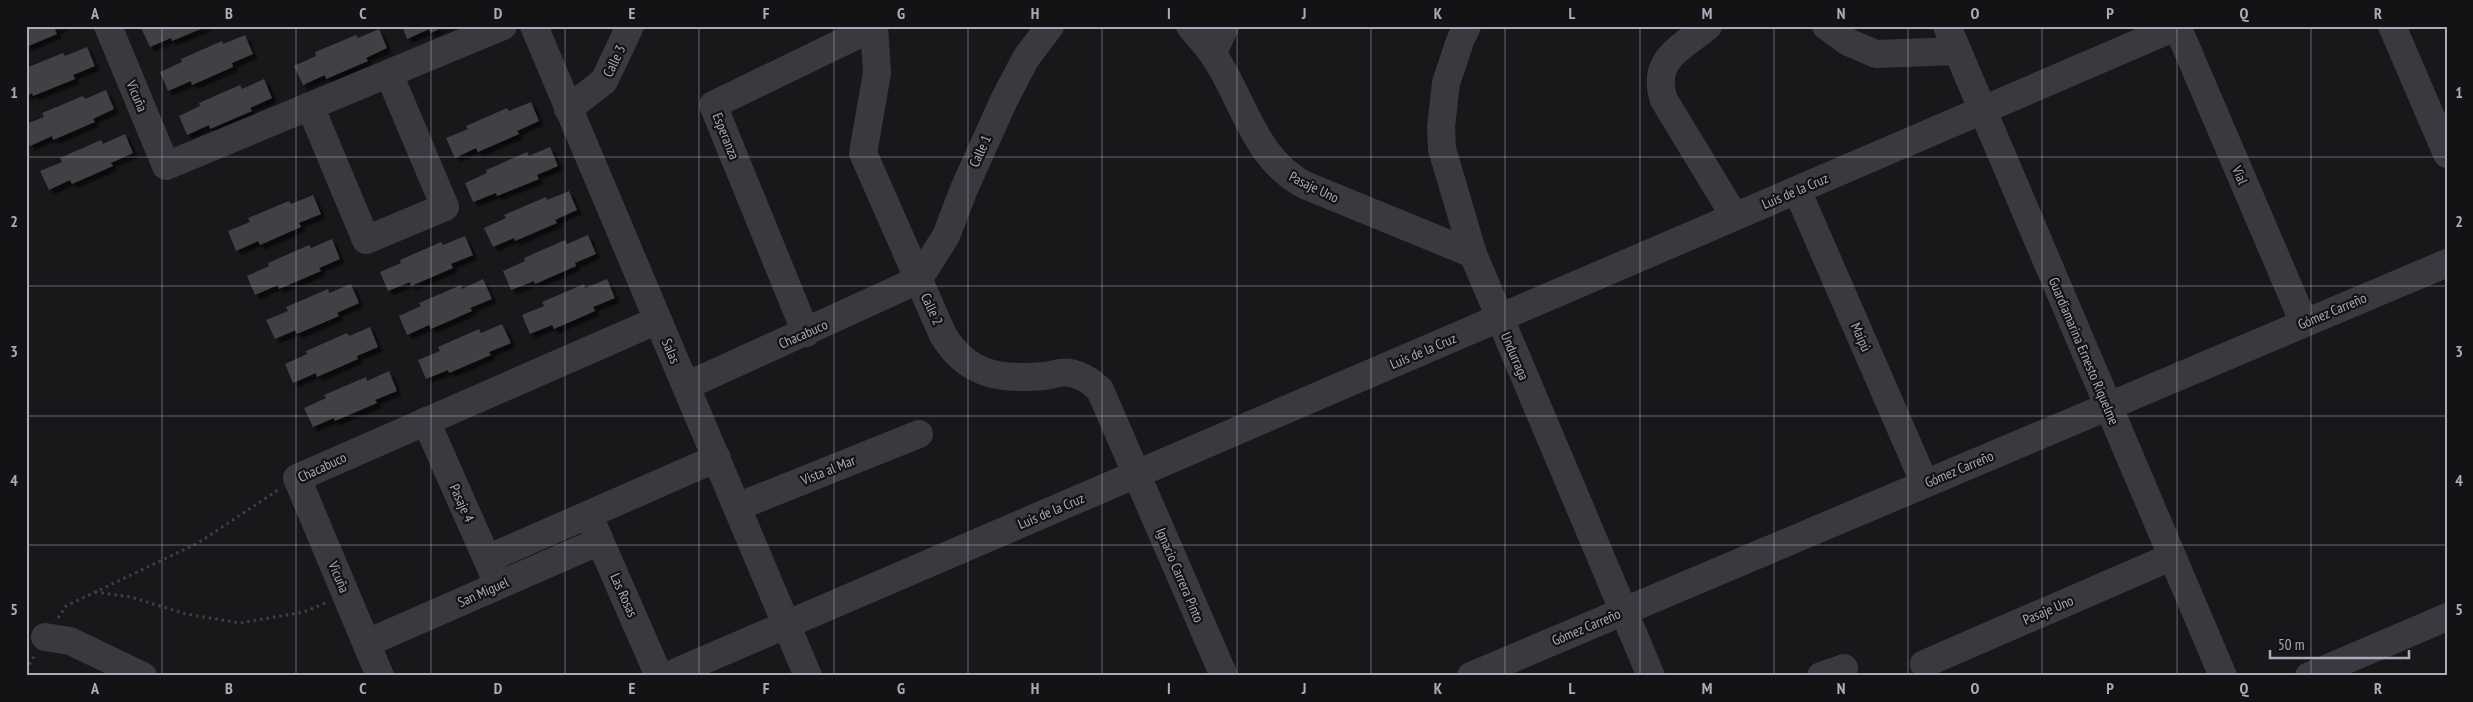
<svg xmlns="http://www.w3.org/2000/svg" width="2473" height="702" font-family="'PT Sans Narrow',sans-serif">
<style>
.building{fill:#3f4044;filter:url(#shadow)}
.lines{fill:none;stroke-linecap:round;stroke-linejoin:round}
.path{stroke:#3f3f46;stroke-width:3;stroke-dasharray:2.5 4;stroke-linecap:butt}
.minor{stroke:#39393f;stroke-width:28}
.grid{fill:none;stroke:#aaacb9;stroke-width:1;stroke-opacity:0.55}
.labels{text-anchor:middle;stroke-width:4.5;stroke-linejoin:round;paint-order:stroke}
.street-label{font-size:14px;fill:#aaacb9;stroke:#131315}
.neatline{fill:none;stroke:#aaacb9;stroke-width:2}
.grid-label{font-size:16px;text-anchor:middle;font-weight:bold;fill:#aaacb9}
</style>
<defs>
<filter id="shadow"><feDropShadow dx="4.5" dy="4.5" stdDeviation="1" flood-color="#0009"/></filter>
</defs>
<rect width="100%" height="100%" fill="#18181a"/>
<g class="building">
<polygon points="26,26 65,26 55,30 57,34 26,47"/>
<polygon points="145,26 208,26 172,41 171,38 150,47 141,28"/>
<polygon points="402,26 445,26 431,33 429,29 407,39"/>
<polygon points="379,29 387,48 366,58 368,61 326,79 325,75 303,85 294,66 316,56 315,52 356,35 358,38"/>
<polygon points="245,35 253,54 232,63 233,67 192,85 191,81 168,91 160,72 182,62 181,59 222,41 223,44"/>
<polygon points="87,47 95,66 73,75 75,79 33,96 32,93 26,96 26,68 63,53 65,56"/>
<polygon points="264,79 272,98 250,108 252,111 210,129 209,125 187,135 179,116 200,106 199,103 240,85 242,89"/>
<polygon points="106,90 114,109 93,119 95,122 53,140 52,136 30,146 26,138 26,124 44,117 42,113 83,96 85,99"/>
<polygon points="531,102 539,121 517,131 519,134 478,152 476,148 455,158 446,138 468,129 466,126 507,108 509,111"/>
<polygon points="125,134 133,153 111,163 113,166 72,184 70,180 49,190 40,171 62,162 60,158 101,140 103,144"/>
<polygon points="550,147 558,166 537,175 539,179 497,196 496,193 473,202 465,183 487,173 486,170 527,152 529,156"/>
<polygon points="569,191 577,210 555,220 557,223 515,241 514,238 493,247 484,228 506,218 504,215 546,197 547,200"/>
<polygon points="313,195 321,214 299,223 301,227 260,245 258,241 236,251 228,231 250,222 248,218 289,201 291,204"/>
<polygon points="588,235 596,254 575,263 576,266 535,284 534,281 511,290 503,271 525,261 524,258 565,240 567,244"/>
<polygon points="465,236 473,255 451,264 453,268 411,286 410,282 388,291 380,272 401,263 400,260 441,242 443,245"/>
<polygon points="332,239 340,259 319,268 321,271 279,289 278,285 255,295 247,276 269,266 268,263 309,245 311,248"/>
<polygon points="483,279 492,299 470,308 472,311 431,329 429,325 407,335 399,316 421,306 419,303 461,285 462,289"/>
<polygon points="607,279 615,298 593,307 595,311 554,329 552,325 530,334 522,315 544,306 542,302 584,284 585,288"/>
<polygon points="351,284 359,303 337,313 339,316 297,334 296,330 275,339 266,320 288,311 286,307 328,289 329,293"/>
<polygon points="502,324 511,343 489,352 491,355 449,373 448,370 426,379 418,360 440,351 438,347 479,329 481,333"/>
<polygon points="370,327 378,347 357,356 358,359 317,377 316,373 293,383 285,364 307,354 306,351 347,333 349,336"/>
<polygon points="389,371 397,391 375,400 377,403 335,421 334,418 313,427 304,408 326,398 324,395 366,377 367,381"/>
</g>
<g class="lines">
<g class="path">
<polyline points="95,592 131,597 186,614 240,623 304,612 325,603"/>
<polyline points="58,618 66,606 198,543 278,490"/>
<polyline points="26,670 35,655"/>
</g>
<g class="minor">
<polyline points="108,26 166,166 503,26"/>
<polyline points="534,26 808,676"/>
<path d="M874,26l3,47 -14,80 80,182c24,40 57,45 101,41 9,-1 17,-5 26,-3 13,2 22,9 30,17l124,286"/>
<path d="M1190,26c7,9 16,18 22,27 32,45 41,107 95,133l166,68"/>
<polyline points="1467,26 1460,41 1446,83 1441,127 1442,149 1473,254 1651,676"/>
<path d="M1708,26c-26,22 -58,33 -44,74l66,109"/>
<polyline points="1826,26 1848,42 1876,54 1957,51"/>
<polyline points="1947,26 2223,676"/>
<polyline points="2177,26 2304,323"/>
<polyline points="2392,26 2447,154"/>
<polyline points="1213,53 1225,26"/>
<polyline points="310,106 366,240 445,207 389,74"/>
<polyline points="568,109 604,81 630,26"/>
<polyline points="1797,190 1925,484"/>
<polyline points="918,280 946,236 964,189 1004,100 1026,58 1050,26"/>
<polyline points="806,333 713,105 874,27"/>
<polyline points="686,386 918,280"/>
<polyline points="426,421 494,575"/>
<polyline points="737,507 919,434"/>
<polyline points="593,525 659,676"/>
<polyline points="487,559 717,458"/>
<polyline points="45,637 70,641 143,676"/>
<polyline points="367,643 600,541"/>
<polyline points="1924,664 2171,557"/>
<polyline points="380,676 297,478 658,320"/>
<polyline points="667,676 2178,26"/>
<polyline points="1471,676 2447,263"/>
<polyline points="1821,676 1844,668"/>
<polyline points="2309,676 2447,617"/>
</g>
</g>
<path class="grid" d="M162,26v650M296,26v650M431,26v650M565,26v650M699,26v650M834,26v650M968,26v650M1102,26v650M1237,26v650M1371,26v650M1505,26v650M1640,26v650M1774,26v650M1908,26v650M2042,26v650M2177,26v650M2311,26v650M26,157h2421M26,286h2421M26,416h2421M26,545h2421"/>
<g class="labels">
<g class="street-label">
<text transform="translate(614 61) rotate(-64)" y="5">Calle 3</text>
<text transform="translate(137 96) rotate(67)" y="5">Vicuña</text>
<text transform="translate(726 136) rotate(68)" y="5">Esperanza</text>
<text transform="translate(980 151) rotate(-66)" y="5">Calle 1</text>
<text transform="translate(2240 175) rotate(67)" y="5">Vial</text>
<text transform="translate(1314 187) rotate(26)" y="5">Pasaje Uno</text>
<text transform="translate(1795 191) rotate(-23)" y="5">Luis de la Cruz</text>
<text transform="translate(932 309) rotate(65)" y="5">Calle 2</text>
<text transform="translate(2332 311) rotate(-23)" y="5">Gómez Carreño</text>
<text transform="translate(803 334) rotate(-24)" y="5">Chacabuco</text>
<text transform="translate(1861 337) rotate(66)" y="5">Maipú</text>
<text transform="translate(671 351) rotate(67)" y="5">Salas</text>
<text transform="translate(1423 351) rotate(-23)" y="5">Luis de la Cruz</text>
<text transform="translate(2084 351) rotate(67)" y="5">Guardiamarina Ernesto Riquelme</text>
<text transform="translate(1515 356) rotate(67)" y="5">Undurraga</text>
<text transform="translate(322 467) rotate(-25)" y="5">Chacabuco</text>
<text transform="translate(1959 469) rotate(-23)" y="5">Gómez Carreño</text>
<text transform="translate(828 470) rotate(-22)" y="5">Vista al Mar</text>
<text transform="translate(462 503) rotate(66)" y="5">Pasaje 4</text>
<text transform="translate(1051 511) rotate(-23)" y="5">Luis de la Cruz</text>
<text transform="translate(1180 575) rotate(67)" y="5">Ignacio Carrera Pinto</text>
<text transform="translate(339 577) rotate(67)" y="5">Vicuña</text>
<text transform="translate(483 592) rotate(-24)" y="5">San Miguel</text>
<text transform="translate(624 595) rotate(66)" y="5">Las Rosas</text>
<text transform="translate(2048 610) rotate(-23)" y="5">Pasaje Uno</text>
<text transform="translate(1586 627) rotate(-23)" y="5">Gómez Carreño</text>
</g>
</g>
<rect width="2473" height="702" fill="none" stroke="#131315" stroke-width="55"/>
<path d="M2270 650v8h139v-8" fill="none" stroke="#aaacb9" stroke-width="2.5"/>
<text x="2278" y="650" font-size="15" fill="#aaacb9" stroke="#131315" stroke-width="4" paint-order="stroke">50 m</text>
<rect x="28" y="28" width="2418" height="646" class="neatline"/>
<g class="grid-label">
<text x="95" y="19">A</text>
<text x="229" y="19">B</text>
<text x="363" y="19">C</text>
<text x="498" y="19">D</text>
<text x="632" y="19">E</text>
<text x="766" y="19">F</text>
<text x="901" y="19">G</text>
<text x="1035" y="19">H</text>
<text x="1169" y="19">I</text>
<text x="1304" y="19">J</text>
<text x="1438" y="19">K</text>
<text x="1572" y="19">L</text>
<text x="1707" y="19">M</text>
<text x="1841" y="19">N</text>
<text x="1975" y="19">O</text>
<text x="2110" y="19">P</text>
<text x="2244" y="19">Q</text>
<text x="2378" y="19">R</text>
<text x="14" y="98">1</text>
<text x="2459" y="98">1</text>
<text x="14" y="227">2</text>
<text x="2459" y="227">2</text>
<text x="14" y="357">3</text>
<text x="2459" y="357">3</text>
<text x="14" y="486">4</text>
<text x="2459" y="486">4</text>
<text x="14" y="615">5</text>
<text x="2459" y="615">5</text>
<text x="95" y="694">A</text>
<text x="229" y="694">B</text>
<text x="363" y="694">C</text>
<text x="498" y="694">D</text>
<text x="632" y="694">E</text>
<text x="766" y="694">F</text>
<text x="901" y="694">G</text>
<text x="1035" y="694">H</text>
<text x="1169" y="694">I</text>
<text x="1304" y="694">J</text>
<text x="1438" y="694">K</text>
<text x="1572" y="694">L</text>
<text x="1707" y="694">M</text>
<text x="1841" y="694">N</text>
<text x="1975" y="694">O</text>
<text x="2110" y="694">P</text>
<text x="2244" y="694">Q</text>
<text x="2378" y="694">R</text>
</g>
</svg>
